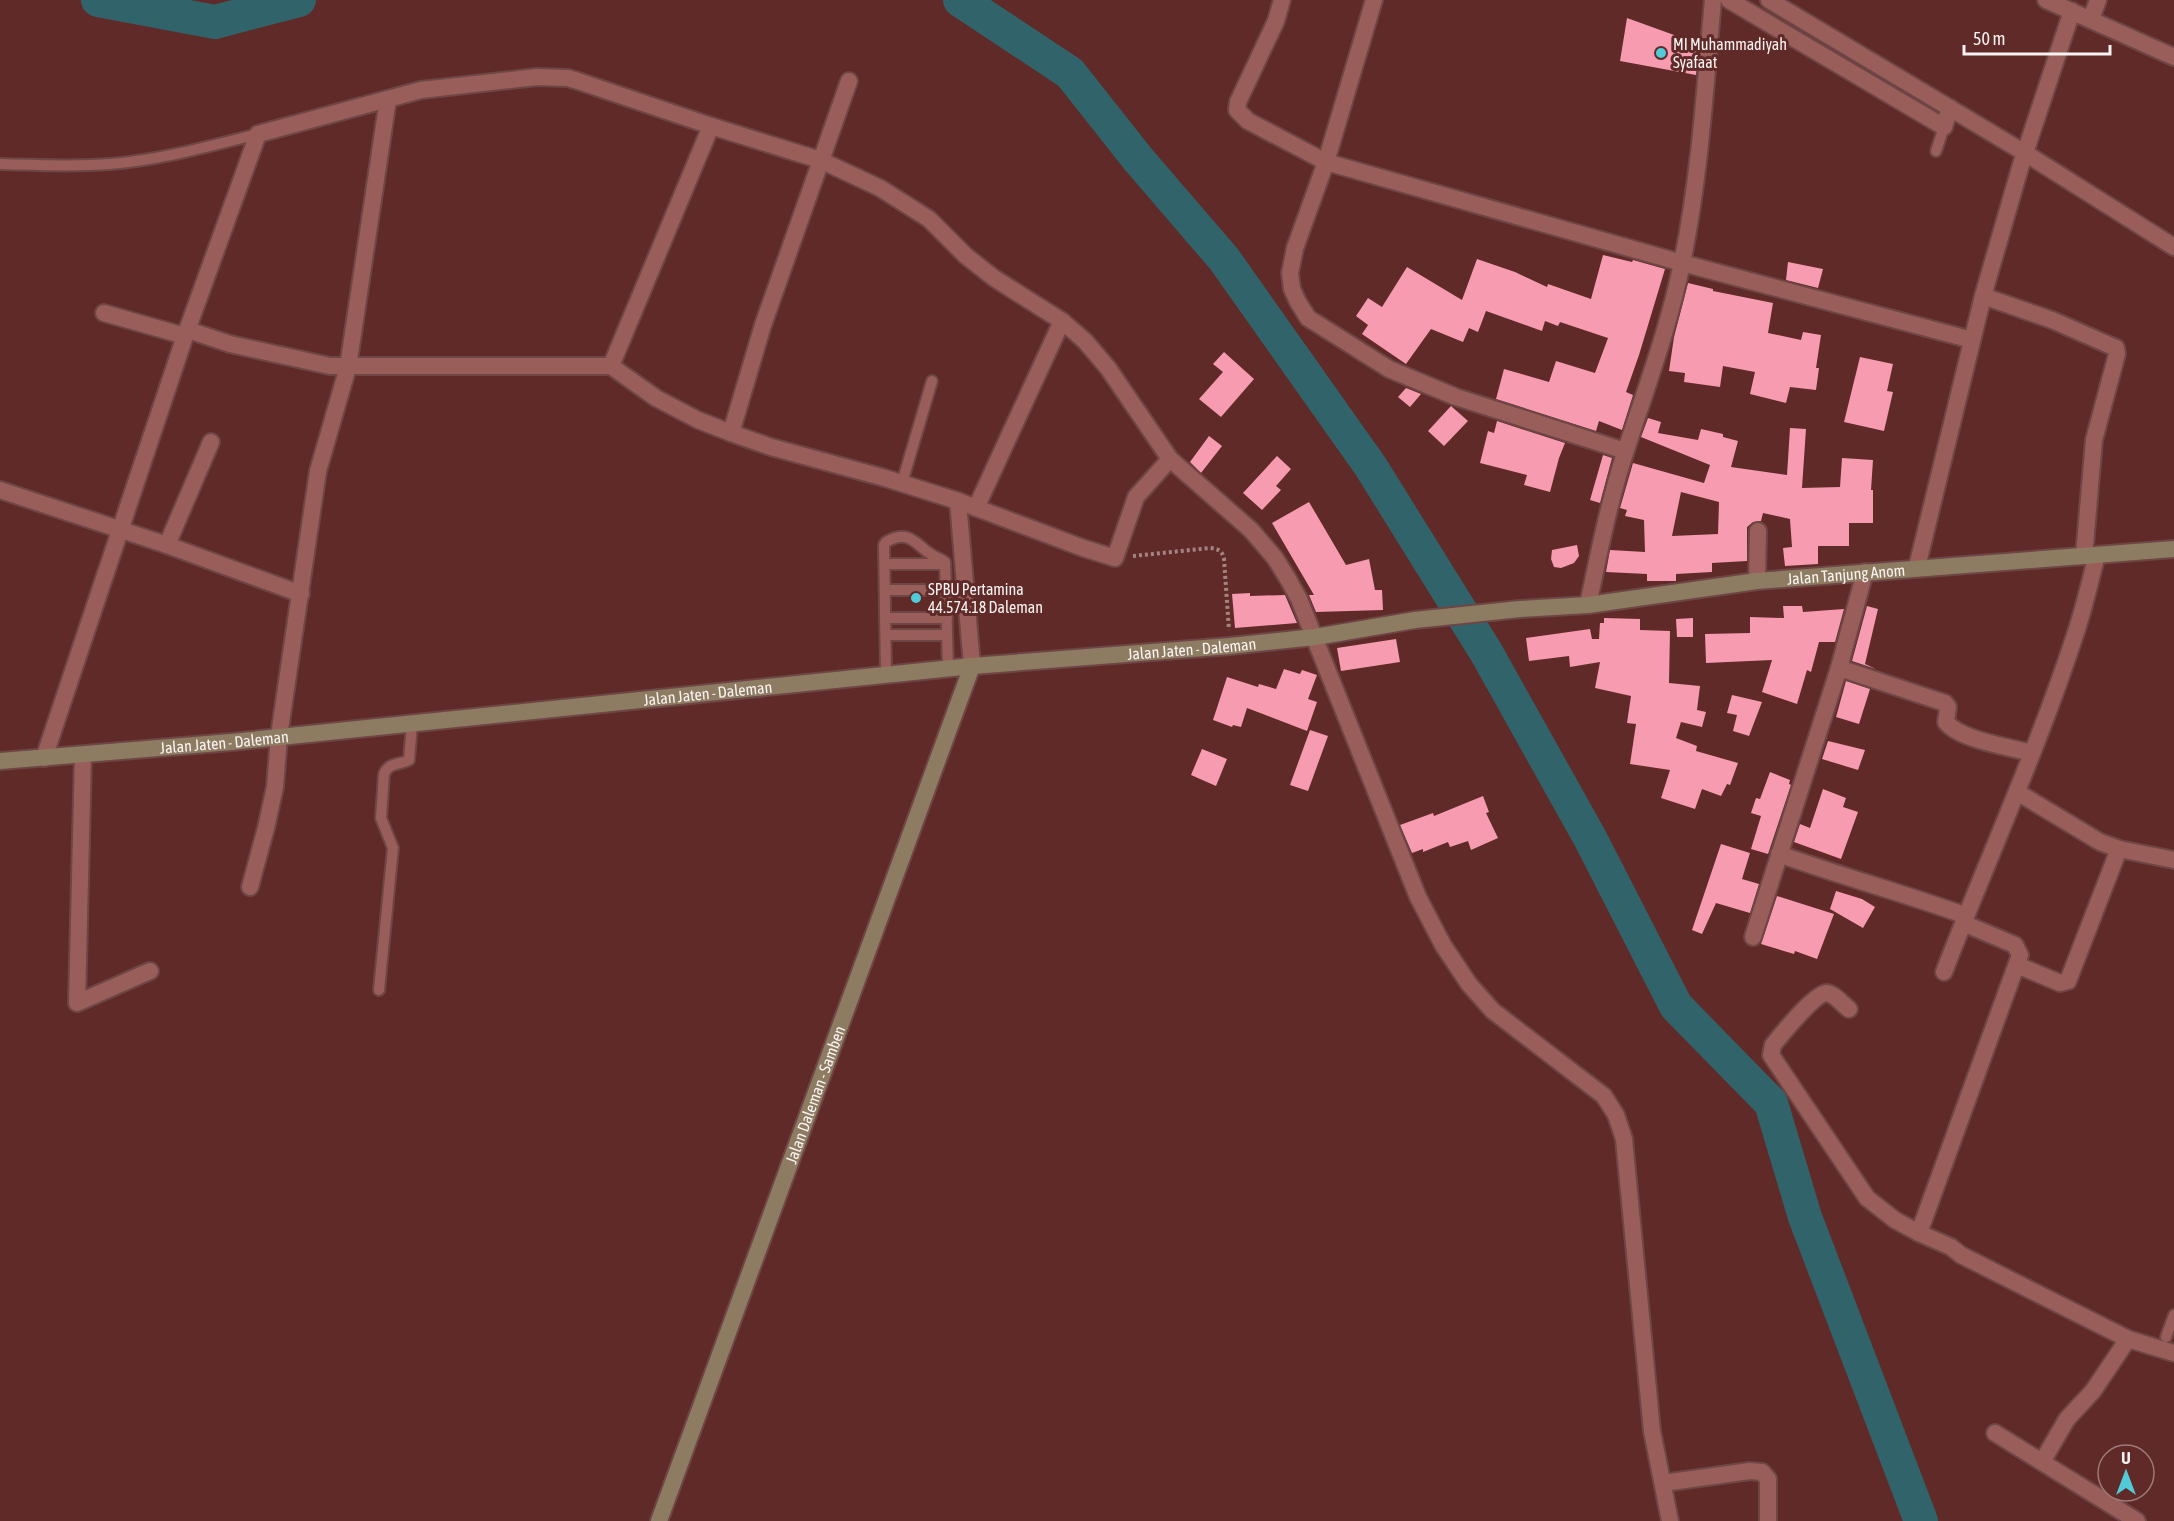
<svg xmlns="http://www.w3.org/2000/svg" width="2174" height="1521" font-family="'Asap Condensed',sans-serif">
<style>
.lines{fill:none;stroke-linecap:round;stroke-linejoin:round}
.river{stroke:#31646a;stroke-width:34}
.building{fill:#f69bb0;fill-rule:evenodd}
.service-casing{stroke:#6e4645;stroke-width:14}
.minor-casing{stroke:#6e4645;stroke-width:20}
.secondary-casing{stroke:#6e4645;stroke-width:20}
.path{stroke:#a48482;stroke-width:4;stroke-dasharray:3 3;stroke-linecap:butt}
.service{stroke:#995e59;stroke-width:10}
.minor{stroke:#995e59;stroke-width:16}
.secondary{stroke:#8e7c62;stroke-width:16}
.poi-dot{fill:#52cbd8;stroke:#5f2a28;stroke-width:2}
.labels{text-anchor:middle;stroke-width:6;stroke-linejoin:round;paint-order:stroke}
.poi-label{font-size:16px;fill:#faf3f2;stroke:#5f2a28;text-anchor:start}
.street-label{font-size:16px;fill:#faf3f2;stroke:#5f2a28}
</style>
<rect width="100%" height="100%" fill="#5f2a28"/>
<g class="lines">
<g class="river">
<polyline points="98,0 215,22 299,0"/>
<polyline points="960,0 1070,73 1138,159 1224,259 1371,467 1486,652 1590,838 1676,1006 1771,1103 1805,1217 1921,1521"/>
</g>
</g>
<g class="building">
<polygon points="1627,18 1699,44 1696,75 1620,61"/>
<polygon points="1603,255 1632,262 1633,260 1665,269 1639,355 1626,392 1633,395 1622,430 1599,421 1596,431 1496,399 1504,369 1549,382 1556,361 1595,373 1608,338 1560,322 1558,326 1545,321 1542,331 1486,311 1478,332 1469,328 1463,342 1431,329 1406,364 1362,334 1368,325 1356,316 1368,298 1382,307 1407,267 1462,300 1477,259 1515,272 1547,287 1548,284 1591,299"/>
<polygon points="1788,262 1823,269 1818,288 1786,280"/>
<polygon points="1688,283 1713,289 1713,291 1773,303 1768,333 1801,340 1803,332 1821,335 1816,368 1819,368 1816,390 1790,387 1786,403 1750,394 1755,372 1723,366 1720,387 1684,382 1685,373 1669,371 1674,337"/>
<polygon points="1224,352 1254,379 1221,417 1199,399 1223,372 1213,364"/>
<polygon points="1860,357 1893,364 1887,391 1893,392 1884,431 1844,422"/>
<polygon points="1406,388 1421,394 1410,407 1398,397"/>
<polygon points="1451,406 1468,421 1444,446 1428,431"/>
<path d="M1648,418l13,4 -3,11 40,7 3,-11 22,5v3l15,4 -7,26 56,8 3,-47 16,1 -4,59 38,-1 2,-29 31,2 -2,30h2v33h-24v23h-31v18l-33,2 -2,-18 9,-1 -2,-28 -27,-6 -2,8 -8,1 -6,5v34l-35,2v9l-36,2v7h-29v-7l-41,-2 4,-22 35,2 -1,-32 -19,-4 2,-6 -7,-2 13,-45 71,20 6,-18 -69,-28zM1681,492l38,10 -1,32 -46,2z"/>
<polygon points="1497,421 1565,443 1559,458 1550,492 1524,485 1527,475 1480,463 1488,431 1494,433"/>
<polygon points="1209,436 1222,446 1201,473 1190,462"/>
<polygon points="1603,455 1612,458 1600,503 1590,500"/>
<polygon points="1277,456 1291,469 1276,486 1281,490 1262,510 1243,493"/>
<polygon points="1309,502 1346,565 1369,559 1375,590 1382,590 1383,610 1316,612 1309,595 1314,595 1272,523"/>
<polygon points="1577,545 1579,556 1574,563 1561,568 1554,567 1551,559 1552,550"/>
<polygon points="1250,593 1250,596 1285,595 1297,623 1235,628 1232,594"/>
<polygon points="1783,606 1802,606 1803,612 1844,609 1835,642 1819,642 1811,672 1807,670 1797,704 1762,692 1772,660 1706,663 1705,634 1750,633 1750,617 1784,618"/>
<polygon points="1867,606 1878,609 1865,664 1876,669 1852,661"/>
<polygon points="1604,618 1640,619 1640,630 1670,631 1669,683 1700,686 1697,710 1706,712 1702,727 1681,722 1676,738 1697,746 1696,751 1738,763 1730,785 1727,784 1721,796 1702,789 1695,809 1661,798 1670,770 1630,764 1636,724 1627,723 1631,696 1595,688 1600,662 1570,667 1569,656 1529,661 1526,638 1590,629 1592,639 1599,639 1600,623 1604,623"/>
<polygon points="1693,618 1693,637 1677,637 1676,619"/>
<polygon points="1396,639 1400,662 1341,671 1337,648"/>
<polygon points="1284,669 1300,674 1302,670 1317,675 1308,699 1317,702 1307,731 1247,708 1241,727 1233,725 1232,727 1213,720 1227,677 1258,687 1259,684 1276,689"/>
<polygon points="1846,681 1870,689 1859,724 1836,717"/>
<polygon points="1732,695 1762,702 1749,736 1733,731 1737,715 1727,713"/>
<polygon points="1310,730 1328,736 1308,791 1290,785"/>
<polygon points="1828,741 1865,750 1858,770 1822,759"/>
<polygon points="1202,749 1227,759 1216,786 1191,775"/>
<polygon points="1770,772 1790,780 1789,784 1791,785 1768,854 1751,849 1761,816 1751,813 1756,798 1760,799"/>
<polygon points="1823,789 1846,798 1843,807 1858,812 1841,859 1794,842 1800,824 1810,828"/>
<polygon points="1483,796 1489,812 1486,813 1498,838 1471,850 1468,841 1450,847 1448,842 1423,852 1423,849 1412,853 1400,825 1433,813 1434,816"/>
<polygon points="1721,844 1750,853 1742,879 1759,884 1750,913 1716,903 1702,934 1692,930"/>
<polygon points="1836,891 1862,899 1875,907 1863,928 1830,909"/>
<polygon points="1777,896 1834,914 1817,959 1795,951 1794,954 1761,944"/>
</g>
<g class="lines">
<g class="service-casing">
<g id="service">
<polyline points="1936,151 1944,127"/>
<path d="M0,164c37,1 73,3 110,0 50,-4 100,-18 148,-30"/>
<polyline points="902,483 932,381"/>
<polyline points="886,564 945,564"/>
<polyline points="886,590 946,590"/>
<polyline points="886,618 947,618"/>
<polyline points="886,635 947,635"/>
<path d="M886,674l-2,-129 2,-3c23,-14 30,3 46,13 5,3 9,4 13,7l3,107"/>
<path d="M379,990l14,-142 -12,-30 3,-44c5,-12 16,-9 25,-14l3,-36"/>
<polyline points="2166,1337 2174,1315"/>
</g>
</g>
<g class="minor-casing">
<g id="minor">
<polyline points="1282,0 1276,21 1238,102 1237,110 1248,121 1326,162 1682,263 1972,340"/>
<polyline points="1374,0 1326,162 1295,248 1290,273 1292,289 1298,302 1308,318 1389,369 1456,397 1625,451"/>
<polyline points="1729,0 1944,127 1950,108"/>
<polyline points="1769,0 2025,153 2174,247"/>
<polyline points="2046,0 2174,57"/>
<polyline points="2091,19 2098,0"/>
<polyline points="1983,296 2052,320 2116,348 2117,354 2094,440 2084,556"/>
<polyline points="104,313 185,336"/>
<polyline points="188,330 230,344 330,366 611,366 656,398 698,420 731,433 771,447 885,478 958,501 1083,548 1115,558 1136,497 1170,459"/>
<polyline points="611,366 711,126"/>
<polyline points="731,433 763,325 849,81"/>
<polyline points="0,490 167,545 301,594"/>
<polyline points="958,501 972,666"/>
<polyline points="976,508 1062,321"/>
<polyline points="167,545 211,442"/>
<polyline points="1917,567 1983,296 2020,168 2072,11"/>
<polyline points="1757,581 1758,531"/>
<path d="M1588,605c11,-52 21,-104 38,-155 20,-62 43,-123 56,-187 18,-87 23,-175 31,-263"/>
<path d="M1839,668l106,35 3,4 -2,15c14,18 63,25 86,31"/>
<polyline points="83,755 77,1003 150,971"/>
<polyline points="44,758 185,336 258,134 421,90 537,77 568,78 578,81 711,126 820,160 880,188 929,219 966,256 994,278 1062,321 1085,341 1108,368 1170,459 1251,530 1275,558 1288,579 1299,599 1418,897 1443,945 1469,984 1493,1011 1604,1096 1616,1115 1624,1139 1652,1431 1670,1521"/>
<polyline points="2017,792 2100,842 2119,849 2174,860"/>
<path d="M1779,854c61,22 124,39 185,61"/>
<polyline points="250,887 266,828 275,787 279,736 318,471 348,367 388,99"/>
<polyline points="1963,923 2015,945 2020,955 1919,1233 1951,1247 1961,1255 2128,1339 2174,1353"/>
<polyline points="1753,937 1839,668 1865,572"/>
<polyline points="2017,965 2060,983 2068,981 2119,849"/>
<path d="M1944,972c43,-112 94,-223 131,-337 9,-26 15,-54 22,-80"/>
<path d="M1849,1009c-6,-4 -15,-16 -23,-16 -10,-1 -45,42 -53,52l-2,10 96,143 28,22 24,13"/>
<polyline points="1995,1433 2137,1521"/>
<polyline points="2042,1462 2067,1419 2093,1391 2128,1339"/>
<polyline points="1663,1483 1750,1471 1762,1472 1768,1479 1768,1521"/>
</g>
</g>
<g class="secondary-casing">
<g id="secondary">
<path id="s1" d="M0,761l231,-19 741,-76 258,-20 85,-9 100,-17 105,-11 68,-4 169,-24 417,-32"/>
<path id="s2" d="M659,1521l313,-855"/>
</g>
</g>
<path class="path" d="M1133,556l77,-8c8,1 12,2 14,11l5,71"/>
<use href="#service" class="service"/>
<use href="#minor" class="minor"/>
<use href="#secondary" class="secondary"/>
</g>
<g class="poi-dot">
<circle cx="1661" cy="53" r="6"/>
<circle cx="916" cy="598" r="6"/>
</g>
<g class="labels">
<g class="poi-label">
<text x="1673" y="50">MI Muhammadiyah<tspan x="1673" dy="18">Syafaat</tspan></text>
<text x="928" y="595">SPBU Pertamina<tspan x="928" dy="18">44.574.18 Daleman</tspan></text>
</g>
<g class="street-label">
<text dy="6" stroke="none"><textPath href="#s1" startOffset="1856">Jalan Tanjung Anom</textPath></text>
<text dy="6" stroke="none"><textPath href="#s1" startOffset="1197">Jalan Jaten - Daleman</textPath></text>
<text dy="6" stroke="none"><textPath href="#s1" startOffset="711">Jalan Jaten - Daleman</textPath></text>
<text dy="6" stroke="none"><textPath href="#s1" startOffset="225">Jalan Jaten - Daleman</textPath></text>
<text dy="6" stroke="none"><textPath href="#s2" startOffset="454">Jalan Daleman - Samben</textPath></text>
</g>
</g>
<g transform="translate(2126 1473)"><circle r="28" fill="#5f2a28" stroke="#9d7a79" stroke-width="1.5"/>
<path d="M0-4.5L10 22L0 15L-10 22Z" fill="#52cbd8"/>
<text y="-9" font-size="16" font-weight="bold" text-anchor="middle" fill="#faf3f2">U</text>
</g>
<path d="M1964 45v9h146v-9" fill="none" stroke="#faf3f2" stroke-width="3"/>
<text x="1973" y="45" font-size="18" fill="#faf3f2" stroke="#5f2a28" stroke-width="4.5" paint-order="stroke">50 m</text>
</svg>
